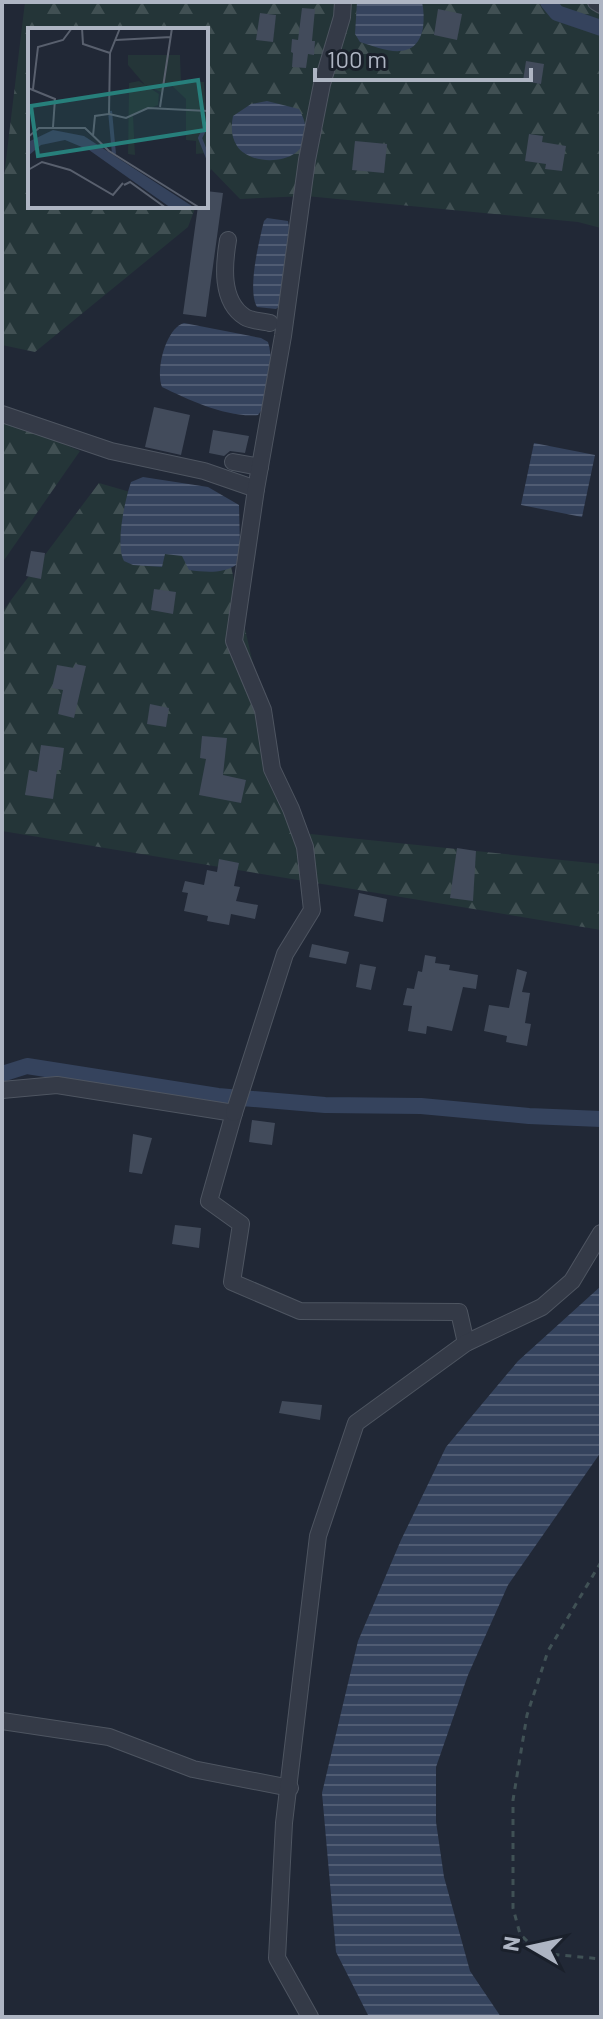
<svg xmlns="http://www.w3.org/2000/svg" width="603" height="2019" font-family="Barlow,sans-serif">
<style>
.forest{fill:url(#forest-firs)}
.water{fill:url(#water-rules)}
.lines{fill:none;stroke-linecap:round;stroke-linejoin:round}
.canal{stroke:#35435d;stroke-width:16}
.building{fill:#424b5b}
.minor-casing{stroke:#4e5561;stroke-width:18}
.path{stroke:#405155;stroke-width:3;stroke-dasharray:6 6;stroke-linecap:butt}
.minor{stroke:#343a47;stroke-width:16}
.inset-river{fill:none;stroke:#35435d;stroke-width:4}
.inset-road{fill:none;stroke:#59606e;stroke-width:2}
.view{fill:#277f7b;fill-opacity:0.15;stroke:#277f7b;stroke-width:4}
.inset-edge{fill:none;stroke:#aeb5c3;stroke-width:4}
</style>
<defs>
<pattern id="forest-firs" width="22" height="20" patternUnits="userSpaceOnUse" patternTransform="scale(2)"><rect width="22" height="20" fill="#243538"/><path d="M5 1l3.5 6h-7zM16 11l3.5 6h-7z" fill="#415053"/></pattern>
<pattern id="water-rules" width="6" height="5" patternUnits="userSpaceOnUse" patternTransform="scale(2)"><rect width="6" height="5" fill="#35435d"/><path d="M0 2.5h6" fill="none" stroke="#505c73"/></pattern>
</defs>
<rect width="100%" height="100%" fill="#212836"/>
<g class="forest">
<polygon points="25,2 601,2 601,228 578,222 306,196 240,199 211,169 206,181 206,30 30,30 30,206 196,206 188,227 35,352 2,345 2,193"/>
<polygon points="2,418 80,451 2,563"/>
<polygon points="99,483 220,518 291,832 601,864 601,930 2,831 2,612"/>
</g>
<g class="water">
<path d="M357,2h65c2,9 2,17 1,26 -7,35 -39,22 -63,14l-5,-8z"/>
<path d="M267,101l32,8c30,55 -45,63 -62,37 -6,-9 -6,-20 -4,-30l18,-12z"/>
<path d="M267,218l21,3 2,13 -10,72 -4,3 -19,-2c-10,-17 2,-66 7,-86z"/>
<path d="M184,323l77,15 7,4c6,19 4,58 -10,73 -31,3 -69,-15 -96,-28 -7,-17 4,-59 22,-64z"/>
<polygon points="534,443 595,455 582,517 521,505"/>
<path d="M143,477l65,10 31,18 1,42 -4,18c-14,9 -31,7 -47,5l-7,-14 -17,-2 -3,13 -29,-2 -9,-4c-9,-17 1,-61 7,-79z"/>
<polygon points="601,1286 601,1452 508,1585 468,1675 436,1767 436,1822 444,1877 470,1971 501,2017 369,2017 336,1952 322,1793 358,1641 401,1540 446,1447 518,1361"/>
</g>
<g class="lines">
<g class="canal">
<polyline points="548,2 557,13 601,28"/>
<polyline points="2,1074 27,1066 218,1096 325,1105 421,1106 529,1116 601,1119"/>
</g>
</g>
<g class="building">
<polygon points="302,8 315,9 312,41 315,41 314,55 308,54 306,68 292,67 293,53 291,52 292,39 298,40"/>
<polygon points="438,9 462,14 457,40 434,35"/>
<polygon points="260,13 276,15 273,42 256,40"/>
<polygon points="526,61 544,64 541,84 523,81"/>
<polygon points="529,134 543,136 542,142 566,146 562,171 545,169 546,164 525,161"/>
<polygon points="355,141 387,144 384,173 352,170"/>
<polygon points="206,191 223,193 206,317 183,314 198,206 206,206"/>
<polygon points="154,407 190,415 181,455 145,447"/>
<polygon points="213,430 249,436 245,453 230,451 224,456 209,453"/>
<polygon points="31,551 45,553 41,579 26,576"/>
<polygon points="154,589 176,592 173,614 151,610"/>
<polygon points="75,664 86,666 74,718 58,714 63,690 52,688 57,665 74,668"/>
<polygon points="150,704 169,708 166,727 147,724"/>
<polygon points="202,736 227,738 223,775 246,780 241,803 199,795 206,759 200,758"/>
<polygon points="41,745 64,748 61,770 57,770 53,799 25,795 29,770 37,772"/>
<polygon points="457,848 476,851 473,901 450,898"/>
<polygon points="219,859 239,863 234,886 240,887 236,901 258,905 255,919 231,914 229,925 207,921 208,916 184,911 188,893 182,892 185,881 204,885 207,870 217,872"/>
<polygon points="359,893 387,899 383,922 354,916"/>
<polygon points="312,944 349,952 346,964 309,957"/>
<polygon points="425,955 436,957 435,963 450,965 449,970 478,975 476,989 463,987 452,1031 427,1026 426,1034 408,1031 412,1006 403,1005 407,988 414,989 418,971 422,972"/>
<polygon points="360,964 376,967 371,990 356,987"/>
<polygon points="517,969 527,972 522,992 530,993 525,1023 531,1024 527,1046 506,1042 507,1036 484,1031 489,1005 509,1008"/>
<polygon points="252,1120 275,1123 272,1145 249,1142"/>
<polygon points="133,1134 152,1138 142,1174 129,1172"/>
<polygon points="175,1225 201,1228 199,1248 172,1244"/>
<polygon points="282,1401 322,1405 320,1420 279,1413"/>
</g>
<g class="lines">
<g class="minor-casing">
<g id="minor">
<polyline points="596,2 601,5"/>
<path d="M228,240c-4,24 -8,61 17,77 6,4 18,4 25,6"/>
<polyline points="2,414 111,451 204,471 256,489"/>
<polyline points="233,462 260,467"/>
<polyline points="2,1090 57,1085 234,1113 209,1201 241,1224 232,1282 300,1311 459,1312 466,1343"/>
<polyline points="234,1113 285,954 312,910 305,847 291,809 272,769 263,710 234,641 256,489 283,336 307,160 322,84 342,17 343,2"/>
<polyline points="2,1721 109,1737 193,1769 290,1788"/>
<polyline points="310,2017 277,1958 284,1823 318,1536 356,1423 466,1343 542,1307 572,1281 601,1233"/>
</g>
</g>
<polyline class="path" points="601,1562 548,1651 527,1715 513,1800 513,1908 520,1934 531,1945 550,1954 601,1959"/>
<use href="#minor" class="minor"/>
</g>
<g transform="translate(28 28)">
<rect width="180" height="180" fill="#212836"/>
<path d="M100,27h52l1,27h23l4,71 -12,1v-13l-10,-1v-41l-17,-16 -8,9 -16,-7 -17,-20zM111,53l20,13 -1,11 -25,10 2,40 -7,-1 1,-71z" fill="#243538"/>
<path d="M25,102l31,6 111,72h-24l-82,-58 -24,-10 -24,5 -13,11 1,11 -1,-4v-21z" fill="#35435d"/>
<path class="inset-river" d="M82,83l4,43M180,94l-8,16 8,20"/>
<path class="inset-road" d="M54,0l1,16 27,9 -1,61 -14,2 -2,20M88,12l55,-3M82,25l10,-25M0,60l27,11 -2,28M5,61l5,-42 25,-7 9,-12M132,79l12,-79M81,86l17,4 22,-10 60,3M0,109l11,-9h46l24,23 91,57M0,142l14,-8 28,8 43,25 10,-12M96,157l6,-3 36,26"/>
<path class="view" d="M170,52l7,50 -167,26 -7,-50z"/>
<rect width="180" height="180" class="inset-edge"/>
</g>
<rect width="603" height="2019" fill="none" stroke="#aeb5c3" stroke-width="8"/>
<g transform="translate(531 1947) rotate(279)" stroke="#1a202b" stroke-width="6" paint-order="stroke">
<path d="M0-6L14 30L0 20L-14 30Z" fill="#aeb5c3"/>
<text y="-12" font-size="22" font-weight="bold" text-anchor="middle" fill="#aeb5c3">N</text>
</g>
<path d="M315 68v12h216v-12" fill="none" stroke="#aeb5c3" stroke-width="4"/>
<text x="327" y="68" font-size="24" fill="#aeb5c3" stroke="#1a202b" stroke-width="6" paint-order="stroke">100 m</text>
</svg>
